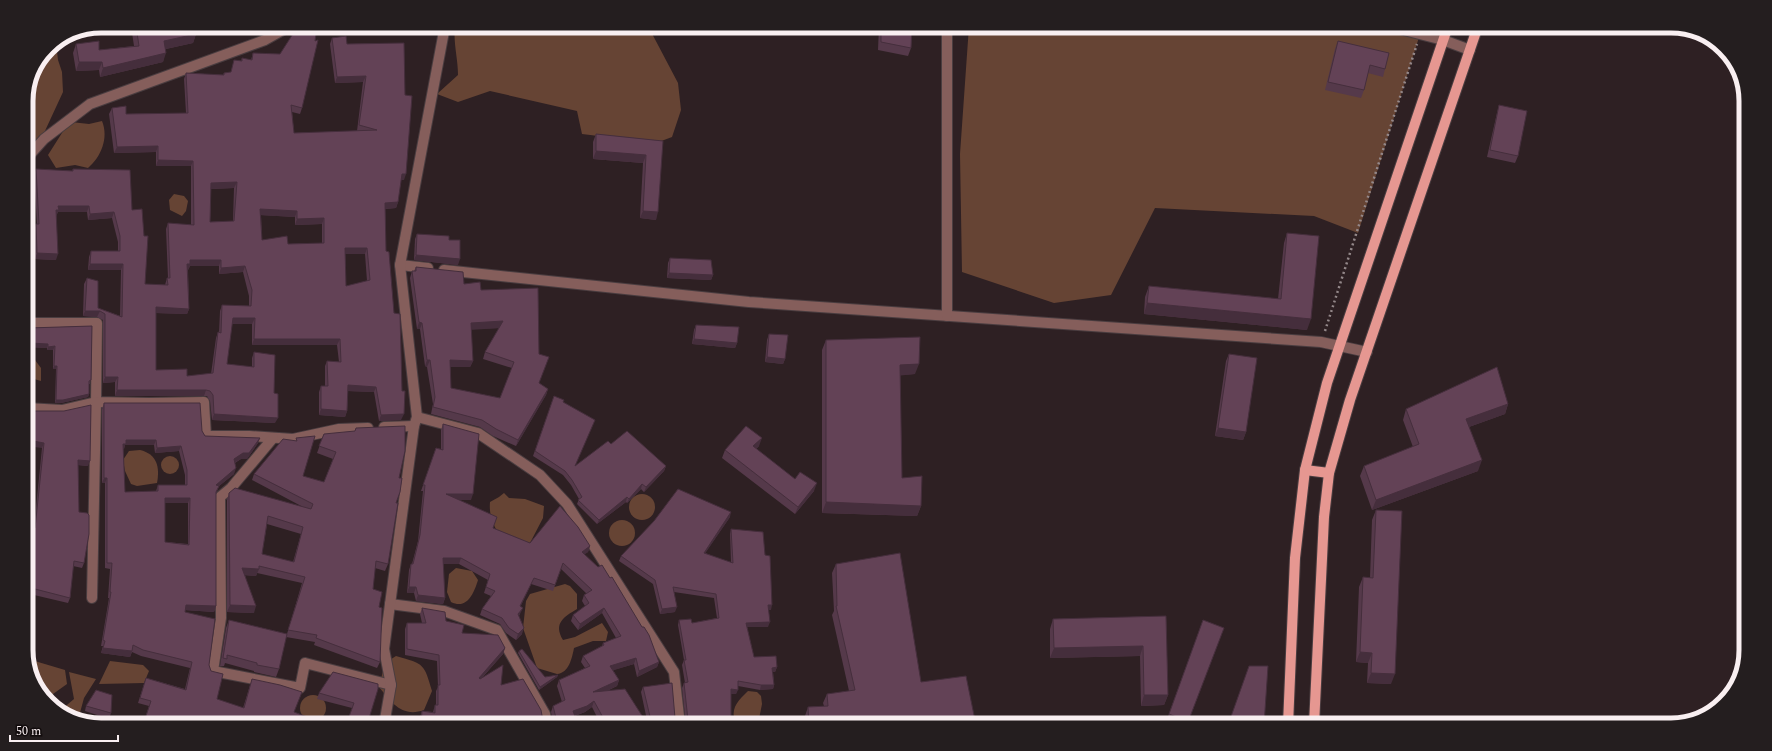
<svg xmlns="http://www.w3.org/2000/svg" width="1772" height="751" font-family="Spectral,serif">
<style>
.green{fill:#543b30}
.forest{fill:#664434}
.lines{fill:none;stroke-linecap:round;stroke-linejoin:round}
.minor-casing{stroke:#4a3d40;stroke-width:12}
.major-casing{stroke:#4a3d40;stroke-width:12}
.path{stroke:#94888a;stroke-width:2.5;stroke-dasharray:2 3;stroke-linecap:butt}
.minor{stroke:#855e5b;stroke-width:10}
.major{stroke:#e69791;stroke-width:10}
.wall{fill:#55394a;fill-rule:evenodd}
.shaded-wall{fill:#452e3c}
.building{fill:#634256;stroke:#452e3c;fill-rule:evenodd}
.rim{fill:none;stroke:#f9eff1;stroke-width:5}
</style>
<rect width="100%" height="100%" fill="#2e2023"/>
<polygon class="green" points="800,722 800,725 733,725"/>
<g class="forest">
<path d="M455,26h193l30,57 3,27 -9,27 -16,6 -74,-9 -5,-23 -87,-20 -32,11 -21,-8 21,-19c0,-17 -5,-32 -3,-49z"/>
<polygon points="969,26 1356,26 1420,34 1358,233 1314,216 1155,208 1111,295 1054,303 962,272 960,154"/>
<polygon points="56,43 58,60 62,72 63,92 38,146 26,148 26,97 48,48"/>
<path d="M102,121c7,17 -1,36 -14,47l-13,-3 -19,3 -8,-13 19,-30 4,-3 18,2z"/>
<polygon points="174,194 184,196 188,201 186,211 182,216 170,210 169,200"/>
<polygon points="26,348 41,368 41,381 34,379 29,372 26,371"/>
<path d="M140,450c17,4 20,17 17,33l-20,3 -6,-2 -6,-13 -2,-11 6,-9z"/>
<circle cx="170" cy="465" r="9"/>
<path d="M504,493l5,5 16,1 19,7 -1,12 -13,25 -32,-10c-6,-11 -9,-19 -8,-31l9,-5z"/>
<circle cx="642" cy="507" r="13"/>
<circle cx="622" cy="533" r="13"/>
<path d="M456,568l16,3 6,9c-4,13 -11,30 -27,22l-4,-10 2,-18z"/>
<path d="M565,584l5,2 7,8v15c-13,8 -24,14 -14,31l12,-3 27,-14 6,9 -2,9h-13l-19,7c-2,10 -5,25 -17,26l-20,-6 -14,-40 3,-27 4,-7z"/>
<path d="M396,656c29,8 28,8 36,35l-8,19c-22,8 -33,-8 -45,-23l6,-24z"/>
<polygon points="28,659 65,670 67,684 46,699 41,695"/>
<polygon points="110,661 143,665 149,671 144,683 99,684"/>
<polygon points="69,672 96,679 84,698 78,720 73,719 61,710 74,699"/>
<path d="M748,691l9,1 4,4 1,8 -4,20 -10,-6h-14c-2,-12 5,-18 14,-27z"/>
<circle cx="313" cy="708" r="13"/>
</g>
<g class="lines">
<g class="minor-casing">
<g id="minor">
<polyline points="1388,26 1443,40 1470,50"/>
<polyline points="26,159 44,139 90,104 265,40 290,26"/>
<polyline points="400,265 428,268"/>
<polyline points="444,270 749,302 1321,342 1367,352"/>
<polyline points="947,316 947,26"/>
<polyline points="26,323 97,323 96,402 149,403 204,402 206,436 249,436 293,439 339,429 368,428"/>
<polyline points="26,408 62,410 96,402 92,598"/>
<polyline points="417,417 478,433 540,475 567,504 674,672 680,725"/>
<polyline points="384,427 414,426"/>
<polyline points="273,438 231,488 220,497 221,618 213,671 300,688 305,663 391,685"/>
<polyline points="390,604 444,611 497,630 545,714 547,725"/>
<polyline points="384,725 391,685 384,649 414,426 417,417 400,265 445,26"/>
</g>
</g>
<g class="major-casing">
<g id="major">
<polyline points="1305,470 1329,473"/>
<polyline points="1288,725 1295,558 1305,470 1327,383 1448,26"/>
<polyline points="1314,725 1324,517 1329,473 1350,400 1478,26"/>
</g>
</g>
<polyline class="path" points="1325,331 1417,44"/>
<use href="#minor" class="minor"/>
<use href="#major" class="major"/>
</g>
<g class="wall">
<polygon points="131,26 196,26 196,34 193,43 166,49 163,62 100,77 99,70 76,71 73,53 76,44 99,50 134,46"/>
<polygon points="879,26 912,26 911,48 908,56 878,50"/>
<path d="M332,38l15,6 57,-1v137h-3l-3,22 -2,6 -11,1 1,42 15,169 -22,1 -5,-29 -26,-1 -1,20 -2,6 -26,-2v-23l2,-6h4v-20l2,-5 12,1 -2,-17h-85v-21h-20l-5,40 25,3v-9l2,-6 20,41 1,30 -63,-3 -2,-19 -3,-5h-92v-14l-12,1v-63l-6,-3 -14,-1 1,-32 3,-6 11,30 22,8 1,-46h-33l1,-13 2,-6h27v-9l-6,-24 -24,2 -1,-8h-29l-2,4v44l-21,-1 -1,-29 2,-6h1l-3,-49 2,-6 36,2 1,-2 59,41 13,74 20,1 2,-7h1l-2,-49 2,-6 23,2v-59h-35v-14l-42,1 -5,-39 3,-6 14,6 60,-1 -2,-34 2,-6 37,2 1,-2 7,-1 3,-12 7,1 1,-3 9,2 2,-7 49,55 -2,6 -8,-2 2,21 63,-2 6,-49 -28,1 -5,-39zM234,188l-1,33 -23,1 1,-33zM261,215l34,2v8l27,-1v19l-34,1 -26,-4zM345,254h20l2,27 -21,5zM190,266h29v8l24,-2 6,24v10l-27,-1 -2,6 -1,22 -1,-1 -2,6 -5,36 -24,2 -31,-6v-57l31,1 2,-5 -1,-39z"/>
<polygon points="1338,41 1385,69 1383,77 1368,73 1364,90 1361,98 1325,90 1335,49"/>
<polygon points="1499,105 1518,156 1515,163 1487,157 1497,113"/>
<polygon points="596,134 663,141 656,220 640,218 643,163 593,159 593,142"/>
<polygon points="1287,233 1307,330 1144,314 1145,297 1149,286 1278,299 1284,243"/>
<polygon points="417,234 458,265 414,260 415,239"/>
<polygon points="670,258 713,275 711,280 667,278 668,263"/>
<path d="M416,267l65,23 58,93 9,6 -2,6 -30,51 -23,-10 -13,-9 -49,-13 2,-10 -6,-37 -2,-1 -5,-37h-3l-7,-51 2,-7h2zM499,328l-14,24 -2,7 29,9 -12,30 -49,-10 -1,-21h20l3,-6 -2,-32z"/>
<polygon points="696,325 737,343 735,348 692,344 694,330"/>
<polygon points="92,326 90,384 89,384 89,394 88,397 61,403 55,403 56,369 53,369 53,350 47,350 47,348 28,347 27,331 28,328"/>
<polygon points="769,334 785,359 783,364 765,362 767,340"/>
<polygon points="826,340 915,374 900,375 902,478 921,506 917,516 822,513 822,350"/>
<polygon points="1229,354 1246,432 1243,440 1215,436 1226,361"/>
<polygon points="554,396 563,402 575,466 611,444 666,466 664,471 644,492 641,489 627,503 626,502 597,524 577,504 579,499 571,485 563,475 533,456"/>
<path d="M104,403l98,28 3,5 53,7 -11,16h-6l-6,4 -1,11 -15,12 -3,8v112l-2,6 -29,-2v2l24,53 8,34 26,9 9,-29 42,33 34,13h-185l6,-19 -11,-3 8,-25 39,11 5,-21 -49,-12 -9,-4 -2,5 -29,-4 2,-7h-2l8,-48h-1l2,-29 -5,-1v-85h-3v-74zM125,445h29l1,8 24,-2 6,24v10h-27l-2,6 -31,1 -2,-43h1zM165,503h23v41l-23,-2z"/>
<polygon points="1508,404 1505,414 1469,427 1478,471 1372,510 1360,476 1364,466 1413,447 1403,420 1406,409"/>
<polygon points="26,411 88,466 78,465 79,512 84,563 82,568 73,566 70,598 68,603 34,595 34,597 33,602 26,601 26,529 34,528 42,448"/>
<polygon points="443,424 471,500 459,500 493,528 530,543 590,546 588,552 584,554 659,662 657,667 637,677 634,664 613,670 619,680 617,686 607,691 648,725 641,692 643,687 673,724 669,724 669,725 601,725 592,707 585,712 575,716 578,725 553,725 553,724 551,712 553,706 562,702 557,686 559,680 585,668 581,662 583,656 602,646 603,643 616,638 602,613 578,630 571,621 573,615 585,606 582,601 584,595 587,594 561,569 553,591 531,584 520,607 520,614 519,616 522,634 516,640 506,633 500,624 480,615 482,609 491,596 484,593 488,580 459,564 443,564 445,598 443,604 416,601 414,593 407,593 409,570 411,564 412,564 418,541 423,491 421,491 436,448 441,449 441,430"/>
<path d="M324,434l75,44 -11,86 -3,7 -10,-3 -2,21 6,18 1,55 -3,6 -63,-23 1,-3 -29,-5 -7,32 -3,8 -22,-5v-1l-29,-8 -1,3h-4l6,-38 3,-8 58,14 15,-51 -45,-10 -1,3 -11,-1 9,38 -27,-1v-112l2,-7 74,14 -51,-27 2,-6 42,-33v-3l7,38 21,6 9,-23 -16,-6zM267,524l34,10 -8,28 -31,-8z"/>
<polygon points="759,446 756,449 795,479 814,491 795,514 722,458 725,450"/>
<polygon points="1376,510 1391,684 1367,683 1368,663 1356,662 1359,587 1363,577 1370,578 1372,520"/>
<polygon points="730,517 705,553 731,563 730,534 731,529 771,610 768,610 768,627 747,627 754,657 777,667 775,672 773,672 774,685 773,689 760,690 738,686 736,694 731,694 730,725 686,725 682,688 684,683 685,683 682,665 684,660 678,625 679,620 692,623 717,618 714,598 674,592 675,612 660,614 653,584 619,561 621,556"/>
<polygon points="836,564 921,682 976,725 805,725 805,716 808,707 824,706 823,703 827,694 849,691 832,615 834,611 832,573"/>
<polygon points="422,608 446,621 462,633 505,648 503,654 481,679 501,685 543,721 546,724 545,725 419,725 420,717 422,711 433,712 435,705 436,705 436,691 438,687 437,661 405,655 405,629 407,623 422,623 420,614"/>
<polygon points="1166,616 1168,695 1164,705 1141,706 1140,656 1050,658 1050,629 1053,619"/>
<polygon points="1203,620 1224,628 1187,725 1174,725 1166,722"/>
<polygon points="519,651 545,677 558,675 557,677 539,690 518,653"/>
<polygon points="378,684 352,708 317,699 319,693"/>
<polygon points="86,706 111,713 109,719 85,711"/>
</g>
<g class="shaded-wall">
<polygon points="250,26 274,26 274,27"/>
<polygon points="196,34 193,43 161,50 164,41"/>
<polygon points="166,53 163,62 100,77 103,68"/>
<polygon points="79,62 102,62 99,70 76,71"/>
<polygon points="366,76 363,82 335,83 337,77"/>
<polygon points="158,146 156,152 114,153 117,147"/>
<polygon points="596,151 646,155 643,163 593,159"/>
<polygon points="158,160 193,161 191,166 156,166"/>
<polygon points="402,174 406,174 404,180 400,180"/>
<polygon points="237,182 234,188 209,189 211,183"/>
<polygon points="398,202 396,208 383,209 385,203"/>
<polygon points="58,206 89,206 87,212 58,212 56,216 54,216 56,210"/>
<polygon points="260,209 297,211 295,217 258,215"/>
<polygon points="643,211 658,212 656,220 640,218"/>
<polygon points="114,212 112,218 88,220 90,214"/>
<polygon points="324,218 322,224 295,225 297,219"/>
<polygon points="345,248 367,248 365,254 343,254"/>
<polygon points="37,253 58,254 56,260 35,259"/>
<polygon points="416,255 460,259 458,265 414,260"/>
<polygon points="190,260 221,260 219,266 190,266 188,270 185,270 187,264"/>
<polygon points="90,264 123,264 121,270 88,270"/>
<polygon points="245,266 243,272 219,274 221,268"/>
<polygon points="669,273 713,275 711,280 667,278"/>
<polygon points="1147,303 1311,319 1307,330 1144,314"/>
<polygon points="156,307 189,309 187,314 154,313"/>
<polygon points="85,311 100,311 97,317 83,316"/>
<polygon points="233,318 255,318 252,324 230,324"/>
<polygon points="503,321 501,328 469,330 471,323"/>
<polygon points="419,322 422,323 420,329 417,329"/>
<polygon points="254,339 340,339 337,345 252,345"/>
<polygon points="694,339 737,343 735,348 692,344"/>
<polygon points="30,343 48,344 47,348 28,347"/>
<polygon points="55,346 53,350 47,350 48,347"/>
<polygon points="767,357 785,359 783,364 765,362"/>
<polygon points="427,360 430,360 427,367 425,366"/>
<polygon points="450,360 473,361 470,367 447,367"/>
<polygon points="919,364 915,374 896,376 900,365"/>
<polygon points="54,366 57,366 56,369 53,369"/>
<polygon points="105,377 118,377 115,382 103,383"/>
<polygon points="348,385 376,387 374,392 346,391"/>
<polygon points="548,389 546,395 516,446 518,440"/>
<polygon points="117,390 206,390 204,396 115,396"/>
<polygon points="89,394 88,397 61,403 55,403 56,400"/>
<polygon points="1508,404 1505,414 1463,429 1466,419"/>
<polygon points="321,409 347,411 345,417 319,415"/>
<polygon points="214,414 278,418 275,423 212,420"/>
<polygon points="404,414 401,420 379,421 381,415"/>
<polygon points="1218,428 1246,432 1243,440 1215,436"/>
<polygon points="260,438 258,443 247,459 241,459 232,464 234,459"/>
<polygon points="762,438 759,446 751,454 753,446"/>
<polygon points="28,440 44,443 42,448 26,446"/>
<polygon points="126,440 156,440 154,445 125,445 124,449 121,449 123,444"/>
<polygon points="181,446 179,451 155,453 157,448"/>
<polygon points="78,460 90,461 88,466 77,465"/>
<polygon points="1482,460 1478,471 1372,510 1376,500"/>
<polygon points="666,466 664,471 644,492 646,487"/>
<polygon points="236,468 234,474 219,486 214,497 216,485"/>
<polygon points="104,478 107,478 105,483 102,483"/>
<polygon points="817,483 814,491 795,514 798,507"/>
<polygon points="642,484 641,489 627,503 629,499"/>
<polygon points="446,494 473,494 471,500 444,500"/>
<polygon points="627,497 626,502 597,524 599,520"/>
<polygon points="165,498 190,498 188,503 163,503"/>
<polygon points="826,502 921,506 917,516 822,513"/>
<polygon points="731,512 730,517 702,558 704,553"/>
<polygon points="590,546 588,552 580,558 582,552"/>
<polygon points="443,558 461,558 459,564 441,564"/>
<polygon points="242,568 259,569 256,576 240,575"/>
<polygon points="534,578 531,584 518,612 520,606"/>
<polygon points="409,587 416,587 414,593 407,593"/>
<polygon points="418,595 445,598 443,604 416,601"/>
<polygon points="26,596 34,597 33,602 26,601"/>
<polygon points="186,605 216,606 214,612 184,610"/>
<polygon points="230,605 256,606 254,613 227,612"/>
<polygon points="768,605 772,605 771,610 766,610"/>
<polygon points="677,607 675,612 660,614 662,609"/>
<polygon points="523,608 520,614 515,620 518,614"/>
<polygon points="604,608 602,613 578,630 580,624"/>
<polygon points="770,622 768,627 744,627 746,623"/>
<polygon points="524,628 522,634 516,640 518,634"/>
<polygon points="1143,646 1140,656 1050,658 1054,648"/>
<polygon points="103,648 132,651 130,657 101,653"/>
<polygon points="505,648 503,654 476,684 479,678"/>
<polygon points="1360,652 1372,653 1368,663 1356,662"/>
<polygon points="636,658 634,664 608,672 610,666"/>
<polygon points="659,662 657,667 637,677 639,671"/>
<polygon points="777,667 775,672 771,672 772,668"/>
<polygon points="1371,673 1395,674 1391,684 1367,683"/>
<polygon points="558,675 557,677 539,690 540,687"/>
<polygon points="619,680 617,686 591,698 593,692"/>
<polygon points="761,685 774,685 773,689 760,690"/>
<polygon points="731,689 738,690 736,694 729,694"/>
<polygon points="1144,695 1168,695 1164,705 1141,706"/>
<polygon points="594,701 592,707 585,712 571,717 573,711"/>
<polygon points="670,718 675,718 673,724 668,723"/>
<polygon points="688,720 715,722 714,725 686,725"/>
<polygon points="715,724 731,724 730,725 715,725"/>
</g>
<g class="building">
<polygon points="136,26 196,26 196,34 164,41 166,53 103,68 102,62 79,62 76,44 99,41 99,50 139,46"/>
<path d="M304,26h13l-2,15 3,-1 -16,68 -11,-3 3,28 83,-3 -18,-5 7,-49 -29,1 -5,-39 14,-2 1,8 57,-1 1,52 7,1 -6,78h-4l-4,28 -13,1 1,48 3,1 5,61 6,1 2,77h3l-1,23 -23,1 -5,-28 -28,-2 -1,26 -26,-2v-23h7l-1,-25 14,1 -1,-23h-86l1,-21h-22l-6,46 27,3v-15l21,3 -1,38 4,1v24l-64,-4 -1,-19 -3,-4 -4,-1h-89l1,-13h-13v-63l-5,-3h-15l2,-33 11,3v27l24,9 1,-53h-33l1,-13h29v-15l-6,-24 -24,2 -1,-8h-31l1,4h-3l2,44 -21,-1 -1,-29h3l-3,-55 37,2v-2l57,1 2,40 10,-1 2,27h4l-3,48 23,1 -1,-7h3l-2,-55 26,2 -1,-64 -35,-1v-14l-41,1 -5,-39 14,-2v8l62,-1 -2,-40 38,2v-2l7,-1 3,-12 8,1v-3l10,2 1,-7 27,1 16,-25zM237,182l-3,39 -24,1 1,-39zM260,209l37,2v8l27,-1v25l-36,1 -1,-8 -25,4zM345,248h22l3,32 -24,6zM190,260h31v8l24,-2 7,24 -1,16 -29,-1 -1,28 -3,-1 -5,41 -26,3v-7l-31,1v-63l33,2 -2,-45h3z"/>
<polygon points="881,26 912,26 911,48 881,42"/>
<polygon points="1338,41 1389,53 1385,69 1370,65 1364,90 1328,82"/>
<polygon points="1499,105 1527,111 1518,156 1490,150"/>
<polygon points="596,134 663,141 658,212 643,211 646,155 596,151"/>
<polygon points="1287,233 1319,236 1311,319 1147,303 1149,286 1281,299"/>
<polygon points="417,234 449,236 449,240 460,240 460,259 416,255"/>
<polygon points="670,258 711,260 713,275 669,273"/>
<path d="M416,267l47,5 1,12 16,-2 1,8 57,-2 1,66 10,3 -10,26 9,6 -30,51 -22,-11 -14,-9 -49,-13 2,-10 -5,-37h-3l-5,-37 -3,-1 -7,-51h4zM503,321l-18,31 29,10 -14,36 -49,-10 -1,-28 23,1 -2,-38z"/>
<polygon points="696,325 739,327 737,343 694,339"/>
<polygon points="92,326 91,380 89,381 89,394 63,400 56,400 57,366 54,366 55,346 48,347 48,344 30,343 28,328"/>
<polygon points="769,334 788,335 785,359 767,357"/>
<polygon points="920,337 919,364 900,365 902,478 922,476 921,506 826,502 826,340"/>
<polygon points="1229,354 1257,358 1246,432 1218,428"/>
<polygon points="1497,367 1508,404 1466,419 1482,460 1376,500 1364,466 1419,444 1406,409"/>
<polygon points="554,396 564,400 563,402 595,420 575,466 608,441 611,444 627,431 666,466 646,487 642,484 629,499 627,497 599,520 578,500 582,497 572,480 565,471 535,451"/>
<path d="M104,403h96l2,28 3,5 55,2 -11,15h-6l-9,6 2,9 -20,17 3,1 -3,6v114l-30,-1 -1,7 30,7 -6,46 2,6 12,3 -6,25 27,9 8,-29 28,6 22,7 -8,20 34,13h-106l-6,-2v2h-58l-14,-3 7,-21 -11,-3 6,-20 40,12 6,-28 -49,-12 -10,-5 -1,6 -29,-3 2,-7 -2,-1 8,-48h-1l2,-29h-5v-85h-3zM126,440h30l1,8 24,-2 6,24v15h-29v6l-33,1 -2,-48h3zM165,498h25l-1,47 -24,-3z"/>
<polygon points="91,405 90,461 78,460 79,512 87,513 89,515 89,534 84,563 74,561 70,598 35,589 34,597 26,596 26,529 35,528 44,443 28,440 26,450 26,411 64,411"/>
<polygon points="443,424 479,434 473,494 446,494 497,517 493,528 530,543 560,506 578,527 590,546 582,552 598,567 602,565 610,578 612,577 642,627 644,627 649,635 659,662 639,671 636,658 610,666 619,680 593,692 625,689 648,725 607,725 594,701 587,706 573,711 578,725 554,725 553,724 556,718 553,706 565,700 559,680 590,666 583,656 604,645 603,643 621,636 604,608 580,624 573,615 589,603 584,595 592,590 563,563 555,585 534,578 520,606 523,608 518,614 524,628 518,634 509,628 502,618 482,609 495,591 486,587 490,574 461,558 443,558 445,598 418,595 416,587 409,587 411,564 413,564 420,535 425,485 423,485 436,448 443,450"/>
<path d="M405,426v25l-6,27h3l-2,14 -4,11h2l-10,61 -12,-3 -3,28 9,3 -3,15 3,1 -2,54 -64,-24 1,-3 -29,-5 17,-53 -46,-11v3l-17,-1 14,38 -26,-1 -1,-112 6,-5 76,21 2,-5 -59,-30 29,-35 14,2 -1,-3 19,-2 -12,40 21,6 12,-30 -17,-6 5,-12 31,-3 1,-3zM268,516l35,11 -9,35 -32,-8z"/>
<polygon points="746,426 762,438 753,446 795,479 800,472 817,483 798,507 725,450"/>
<polygon points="678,489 731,512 704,553 733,563 731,529 763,532 765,555 770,556 772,605 768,605 770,622 746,623 754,657 776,656 777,667 772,668 774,685 761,685 738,681 738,690 731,689 731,724 715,724 715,722 688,720 684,683 688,682 684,660 686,660 679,620 691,619 692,623 719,618 716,594 673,587 677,607 662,609 655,580 621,556 654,521"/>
<polygon points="1376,510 1402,511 1395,674 1371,673 1372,653 1360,652 1363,577 1373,578"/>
<polygon points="900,553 921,682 966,676 976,725 809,725 808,707 828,706 827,694 855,690 836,606 837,606 836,564"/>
<polygon points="422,608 445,612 446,621 464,625 462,633 498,635 505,648 479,678 480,679 503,665 501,685 523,679 541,710 543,721 546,724 539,725 421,725 422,711 435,713 435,705 438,705 438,685 440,685 439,655 407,649 407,623 426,623"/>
<polygon points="1166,616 1168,695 1144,695 1143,646 1054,648 1053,619"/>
<polygon points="229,620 287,634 279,669 257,665 257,663 227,655 227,659 223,658"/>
<polygon points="1203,620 1224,628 1188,722 1169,714"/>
<polygon points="522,649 545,677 558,675 540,687 519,651"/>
<polygon points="1249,666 1268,666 1264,725 1228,725"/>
<polygon points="333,672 378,684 378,689 367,725 346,725 354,703 319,693"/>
<polygon points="672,683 675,718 670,718 669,725 652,725 643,687"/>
<polygon points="96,690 112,695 111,713 86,706"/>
</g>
<path d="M0 0H1772V751H0ZM101 33H1671A68 68 0 0 1 1739 101V650A68 68 0 0 1 1671 718H101A68 68 0 0 1 33 650V101A68 68 0 0 1 101 33Z" fill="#241e1f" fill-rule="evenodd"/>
<path class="rim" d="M101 33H1671A68 68 0 0 1 1739 101V650A68 68 0 0 1 1671 718H101A68 68 0 0 1 33 650V101A68 68 0 0 1 101 33Z"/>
<path d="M10 735v6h108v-6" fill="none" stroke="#f9eff1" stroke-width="2"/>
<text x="16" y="735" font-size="12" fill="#f9eff1" stroke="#120c0d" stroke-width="3" paint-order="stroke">50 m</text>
</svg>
